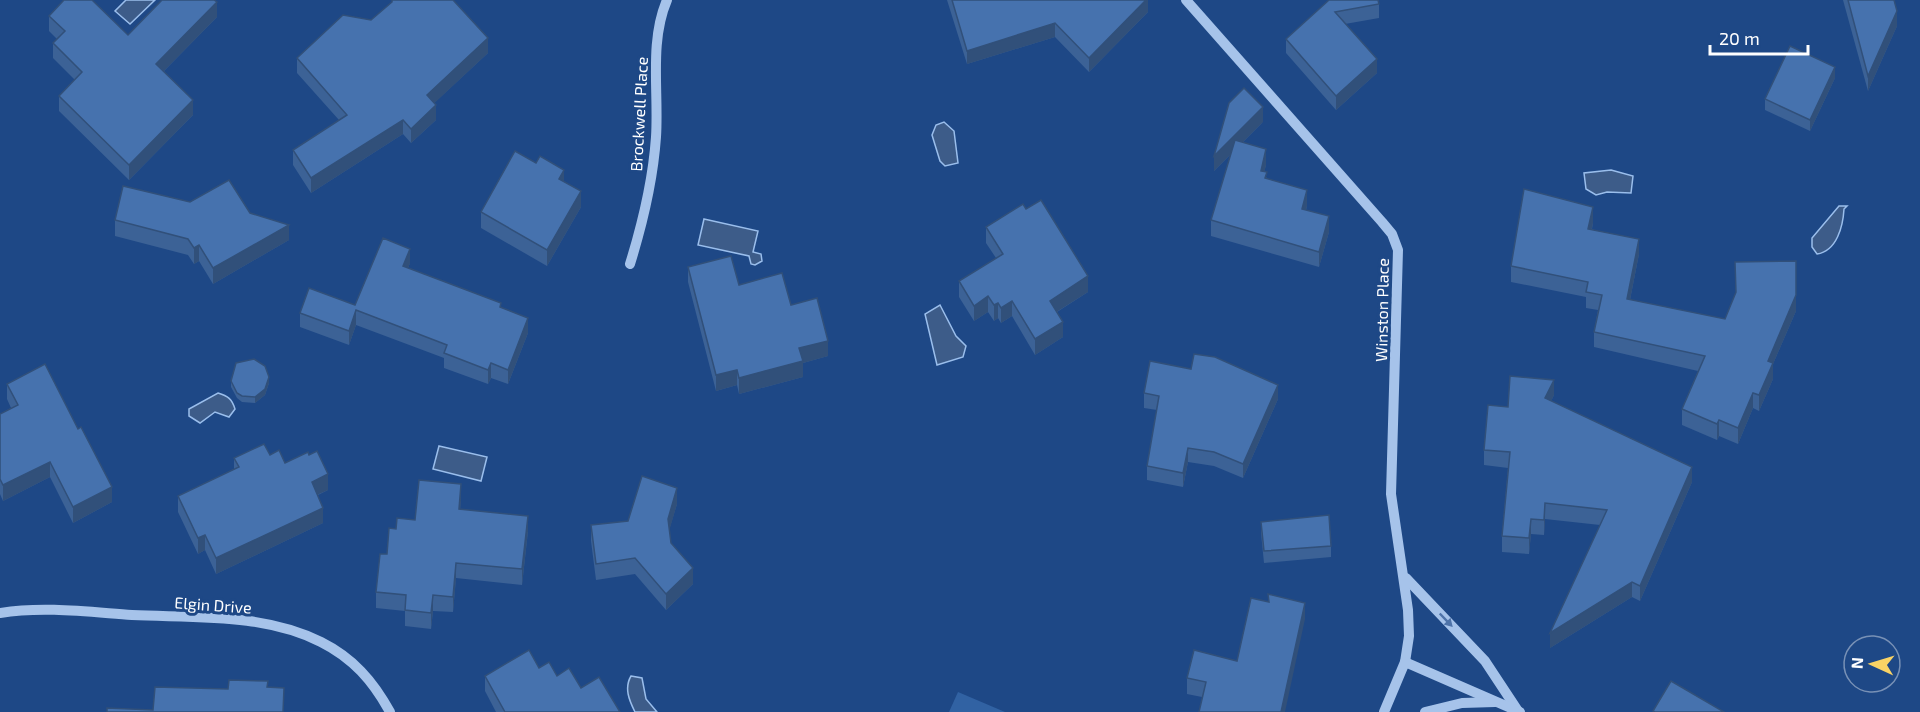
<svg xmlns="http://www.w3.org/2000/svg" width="1920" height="712" font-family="'Exo 2',sans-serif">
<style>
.green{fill:#3162a3}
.water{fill:#3d5c89;stroke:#9abeec;stroke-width:1.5}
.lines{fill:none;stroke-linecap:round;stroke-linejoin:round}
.minor{stroke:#a6c3ea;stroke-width:10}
.wall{fill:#3c6296}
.shaded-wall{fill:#31507a}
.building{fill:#4672ae;stroke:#31507a;stroke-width:1.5}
.oneway{fill:#4e73a9}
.labels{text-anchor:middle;stroke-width:6;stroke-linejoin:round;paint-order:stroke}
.street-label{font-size:16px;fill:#fff;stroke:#1e4886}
</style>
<rect width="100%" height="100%" fill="#1e4886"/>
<polygon class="green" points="958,692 1005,712 949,712"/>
<g class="water">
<polygon points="126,0 155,0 130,24 115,11"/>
<polygon points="944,122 954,131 958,163 945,166 940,161 932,135 936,125"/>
<polygon points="1611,170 1633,176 1631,193 1607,192 1596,195 1586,189 1584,173"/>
<path d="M1839,206h8l-3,3c-1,17 -7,42 -27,45l-5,-7v-9z"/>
<polygon points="704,219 758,231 753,252 761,254 762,261 755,265 751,264 749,256 698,245"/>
<polygon points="940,305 956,336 966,346 963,357 937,365 925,314"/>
<path d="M218,393c10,3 14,6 17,16l-6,8 -14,-5 -15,11 -11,-7v-7z"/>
<polygon points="439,446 487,457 481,481 433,469"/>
<path d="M631,676l11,2 4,21 11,13h-22c-6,-12 -11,-24 -4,-36z"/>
</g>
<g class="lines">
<g class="minor">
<polyline points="1186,0 1382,222 1392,234 1398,250 1391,494 1408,610 1409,636 1405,662"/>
<path d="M630,264c13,-42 23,-83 26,-127 3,-45 -7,-95 11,-137"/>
<polyline points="1406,578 1485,661 1518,711"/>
<path d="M0,613c43,-7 89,-1 132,2 62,3 132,-2 189,27 32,16 52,39 69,70"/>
<polyline points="1384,712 1405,662 1520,712"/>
<polyline points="1425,712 1462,703 1495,702"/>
</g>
</g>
<g class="wall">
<polygon points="947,0 1148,0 1148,12 1089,72 1055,37 967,64"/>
<polygon points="1329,0 1379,4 1379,18 1345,24 1377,73 1336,110 1286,53 1286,39"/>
<polygon points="1843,0 1894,0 1897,26 1868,91"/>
<polygon points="49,16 128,35 217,17 164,71 193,115 129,180 59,111 59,96 75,80 53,58 53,43 57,39 49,31"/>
<polygon points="488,53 434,103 436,120 411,143 403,134 311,193 293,165 293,150 339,120 297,73 297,58"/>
<polygon points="1835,78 1810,131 1765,110 1765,99"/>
<polygon points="1263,122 1243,142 1266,165 1264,172 1267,179 1307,206 1306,210 1329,232 1319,267 1211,236 1211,220 1231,154 1214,171 1214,156"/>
<polygon points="564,183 581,207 547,266 481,228 481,212"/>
<polygon points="190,202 250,213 289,240 213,284 199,261 194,264 188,255 115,236 115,220"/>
<polygon points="1593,223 1592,229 1639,254 1630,300 1725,319 1736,294 1735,262 1796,311 1773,364 1773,379 1759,411 1753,408 1738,444 1719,436 1717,440 1682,425 1682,409 1698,371 1594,347 1594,332 1598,310 1586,308 1586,297 1511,282 1511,266"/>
<polygon points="986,227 1088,292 1057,312 1063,337 1035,355 1012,316 1001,323 998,318 994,321 988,312 974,321 959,297 959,281 996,258 986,243"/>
<polygon points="410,263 408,268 501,308 528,333 508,384 491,378 488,384 444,368 444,358 356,325 349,345 300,327 300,313 355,305"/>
<polygon points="688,267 739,285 791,305 828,356 803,363 803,377 739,394 737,385 716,391 688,282"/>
<polygon points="231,381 269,383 265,395 255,403 242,402 237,398 231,387"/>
<polygon points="7,384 112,502 73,523 50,477 3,501 0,494 0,414 11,408 7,399"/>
<polygon points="1144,393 1278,399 1243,478 1214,466 1188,462 1183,487 1147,480 1147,466 1157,410 1144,408"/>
<polygon points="1554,395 1551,401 1692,482 1640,601 1632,597 1550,648 1600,525 1545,519 1544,535 1531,534 1529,554 1502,552 1502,536 1508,468 1484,465 1484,450 1508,407"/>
<polygon points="270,455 285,463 328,490 318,495 323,523 216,574 205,550 198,554 178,512 178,496 234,469 234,458"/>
<polygon points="461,500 460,509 528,531 522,585 456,578 453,612 433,611 431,629 405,626 405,611 376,608 376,592 387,554 415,520"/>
<polygon points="677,504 669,530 671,543 693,584 666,610 635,574 596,580 591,541 591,525 628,521"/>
<polygon points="1261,522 1331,546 1331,557 1264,563 1261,533"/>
<polygon points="1268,594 1305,619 1202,697 1187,694 1187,678 1237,661 1268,602"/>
<polygon points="539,668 581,688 620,712 496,712 485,691 485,676"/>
</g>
<g class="shaded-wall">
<polygon points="1146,0 1148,0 1148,12 1089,72 1089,58"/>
<polygon points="217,2 217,17 156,79 156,64"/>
<polygon points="1897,11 1897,26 1868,91 1868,76"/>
<polygon points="1055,23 1055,37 967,64 967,51"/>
<polygon points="488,38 488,53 427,110 427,95"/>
<polygon points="1377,59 1377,73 1336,110 1336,96"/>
<polygon points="1835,67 1835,78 1810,131 1810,120"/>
<polygon points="193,100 193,115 129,180 129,165"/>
<polygon points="436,105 436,120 411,143 411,129"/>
<polygon points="1263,107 1263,122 1214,171 1214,156"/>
<polygon points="403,120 403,134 311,193 311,178"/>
<polygon points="1266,149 1266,165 1261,186 1261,171"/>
<polygon points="564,170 564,185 559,179"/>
<polygon points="1307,190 1307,206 1302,224 1302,209"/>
<polygon points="581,191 581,207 547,266 547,250"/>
<polygon points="1593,207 1593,223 1588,245 1588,229"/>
<polygon points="1329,216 1329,232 1319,267 1319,252"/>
<polygon points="289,225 289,240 213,284 213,268"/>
<polygon points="1639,239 1639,254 1627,315 1627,299"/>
<polygon points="199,245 199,261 194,264 194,248"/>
<polygon points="410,249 410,263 403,281 403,266"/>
<polygon points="1796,261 1796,311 1773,364 1773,379 1759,411 1759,395 1768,361"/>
<polygon points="1088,276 1088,292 1050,316 1050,301"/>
<polygon points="988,296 988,312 974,321 974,306"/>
<polygon points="1012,301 1012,316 1001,323 1001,308"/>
<polygon points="998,303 998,318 994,321 994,305"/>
<polygon points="356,310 356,325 349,345 349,331"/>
<polygon points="528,318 528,333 508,384 508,370"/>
<polygon points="1063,322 1063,337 1035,355 1035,339"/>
<polygon points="828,341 828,356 803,363 803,377 739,394 739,378 799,348"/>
<polygon points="491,363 491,378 488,384 488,370"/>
<polygon points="737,370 737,385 716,391 716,375"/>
<polygon points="269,377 269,383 265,395 255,403 255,397"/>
<polygon points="1554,380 1554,395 1545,414 1545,398"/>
<polygon points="1278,385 1278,399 1243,478 1243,464"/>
<polygon points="1753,393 1753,408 1738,444 1738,428"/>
<polygon points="1719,420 1719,436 1717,440 1717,424"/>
<polygon points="1188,448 1188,462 1183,487 1183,473"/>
<polygon points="50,462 50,477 3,501 3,485"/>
<polygon points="1692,467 1692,482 1640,601 1640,586"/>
<polygon points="328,474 328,490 312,497 312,482"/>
<polygon points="461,484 461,500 459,525 459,509"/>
<polygon points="112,487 112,502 73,523 73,507"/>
<polygon points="677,488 677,504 668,535 668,519"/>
<polygon points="1545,503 1545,519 1544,535 1544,520"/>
<polygon points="323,508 323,523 216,574 216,558"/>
<polygon points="528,516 528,531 522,585 522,569"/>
<polygon points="1531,519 1531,534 1529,554 1529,538"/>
<polygon points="205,535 205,550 198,554 198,538"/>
<polygon points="456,563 456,578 453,612 453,597"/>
<polygon points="693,568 693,584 666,610 666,594"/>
<polygon points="1632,582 1632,597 1550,648 1550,633"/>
<polygon points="433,595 433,611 431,629 431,613"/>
<polygon points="1305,603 1305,619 1285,712 1281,712"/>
</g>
<g class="building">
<polygon points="64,0 92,0 128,35 162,0 214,0 217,2 156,64 193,100 129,165 59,96 82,72 53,43 65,31 49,16"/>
<polygon points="392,0 453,0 488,38 427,95 436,105 411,129 403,120 311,178 293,150 347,115 297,58 343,15 371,20 392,2"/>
<polygon points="952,0 1146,0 1089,58 1055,23 967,51"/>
<polygon points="1329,0 1378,0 1379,4 1335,12 1377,59 1336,96 1286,39"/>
<polygon points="1848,0 1894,0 1897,11 1868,76"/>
<polygon points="1790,46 1835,67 1810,120 1765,99"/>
<polygon points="1244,88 1263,107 1214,156 1229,103"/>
<polygon points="1235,140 1266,149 1261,171 1267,172 1265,178 1307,190 1302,209 1329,216 1319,252 1211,220"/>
<polygon points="515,151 536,163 540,156 564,170 559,179 581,191 547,250 481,212"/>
<polygon points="229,180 250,213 289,225 213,268 199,245 194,248 188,239 115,220 123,186 190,202"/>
<polygon points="1524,189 1593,207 1588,229 1639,239 1627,299 1725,319 1736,292 1735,262 1796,261 1796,295 1768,361 1773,363 1759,395 1753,393 1738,428 1719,420 1717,424 1682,409 1705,356 1594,332 1602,295 1586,292 1588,282 1511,266"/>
<polygon points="1041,200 1088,276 1050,301 1063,322 1035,339 1012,301 1001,308 998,303 994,305 988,296 974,306 959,281 1003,254 986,227 1023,204 1026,209"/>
<polygon points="383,238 410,249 403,266 501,303 500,307 528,318 508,370 491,363 488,370 444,353 447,345 356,310 349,331 300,313 309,288 355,305"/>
<polygon points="731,256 739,285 782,273 791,305 817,298 828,341 799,348 803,361 739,378 737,370 716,375 688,267"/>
<polygon points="1194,354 1215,357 1278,385 1243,464 1214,452 1188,448 1183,473 1147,466 1159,396 1144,393 1150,361 1191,369"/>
<polygon points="254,359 265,366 269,377 265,389 255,397 242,396 237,393 231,381 236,363"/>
<polygon points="45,364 78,429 81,427 112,487 73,507 50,462 3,485 0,479 0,414 18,405 7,384"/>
<polygon points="1510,376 1554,380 1545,398 1692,467 1640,586 1632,582 1550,633 1607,510 1545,503 1544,520 1531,519 1529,538 1502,536 1510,452 1484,450 1488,405 1508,407"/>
<polygon points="264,444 270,455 279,450 285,463 308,452 309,455 317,451 328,474 312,482 323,508 216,558 205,535 198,538 178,496 239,467 234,458"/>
<polygon points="642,476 677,488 668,519 671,543 693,568 666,594 635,558 596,564 591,525 628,521"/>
<polygon points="419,480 461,484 459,509 528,516 522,569 456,563 453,597 433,595 431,613 405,610 406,595 376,592 380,554 387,554 389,528 396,529 397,518 415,520"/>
<polygon points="1329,515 1331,546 1264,551 1261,522"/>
<polygon points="1268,594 1305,603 1281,712 1199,712 1206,682 1187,678 1194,650 1237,661 1251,598 1269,602"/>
<polygon points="529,650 539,668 549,662 557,676 569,668 581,688 599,677 620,712 505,712 485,676"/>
<polygon points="229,680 268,681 267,687 284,688 283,712 107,712 107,708 153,710 155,687 228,689"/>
<polygon points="1671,681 1724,712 1655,712 1653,711"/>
</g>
<defs><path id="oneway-solid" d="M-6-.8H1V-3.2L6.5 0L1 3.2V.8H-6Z" transform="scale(1.5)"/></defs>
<use class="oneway" href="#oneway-solid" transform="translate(1446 620) rotate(46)"/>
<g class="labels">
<g class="street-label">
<text transform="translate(639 114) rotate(-87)" y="6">Brockwell Place</text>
<text transform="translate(1382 310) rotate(-89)" y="6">Winston Place</text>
<text transform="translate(213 605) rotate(4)" y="6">Elgin Drive</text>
</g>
</g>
<g transform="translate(1872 664) rotate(274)"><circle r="28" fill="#1e4886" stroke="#7891b6" stroke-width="1.5"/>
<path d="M0-4.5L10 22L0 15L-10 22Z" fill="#f9d365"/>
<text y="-9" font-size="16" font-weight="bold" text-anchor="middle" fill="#ffffff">N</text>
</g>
<path d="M1710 45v9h98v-9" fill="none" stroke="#ffffff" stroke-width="3"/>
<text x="1719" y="45" font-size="18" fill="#ffffff" stroke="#1e4886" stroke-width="4.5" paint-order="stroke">20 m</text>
</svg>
